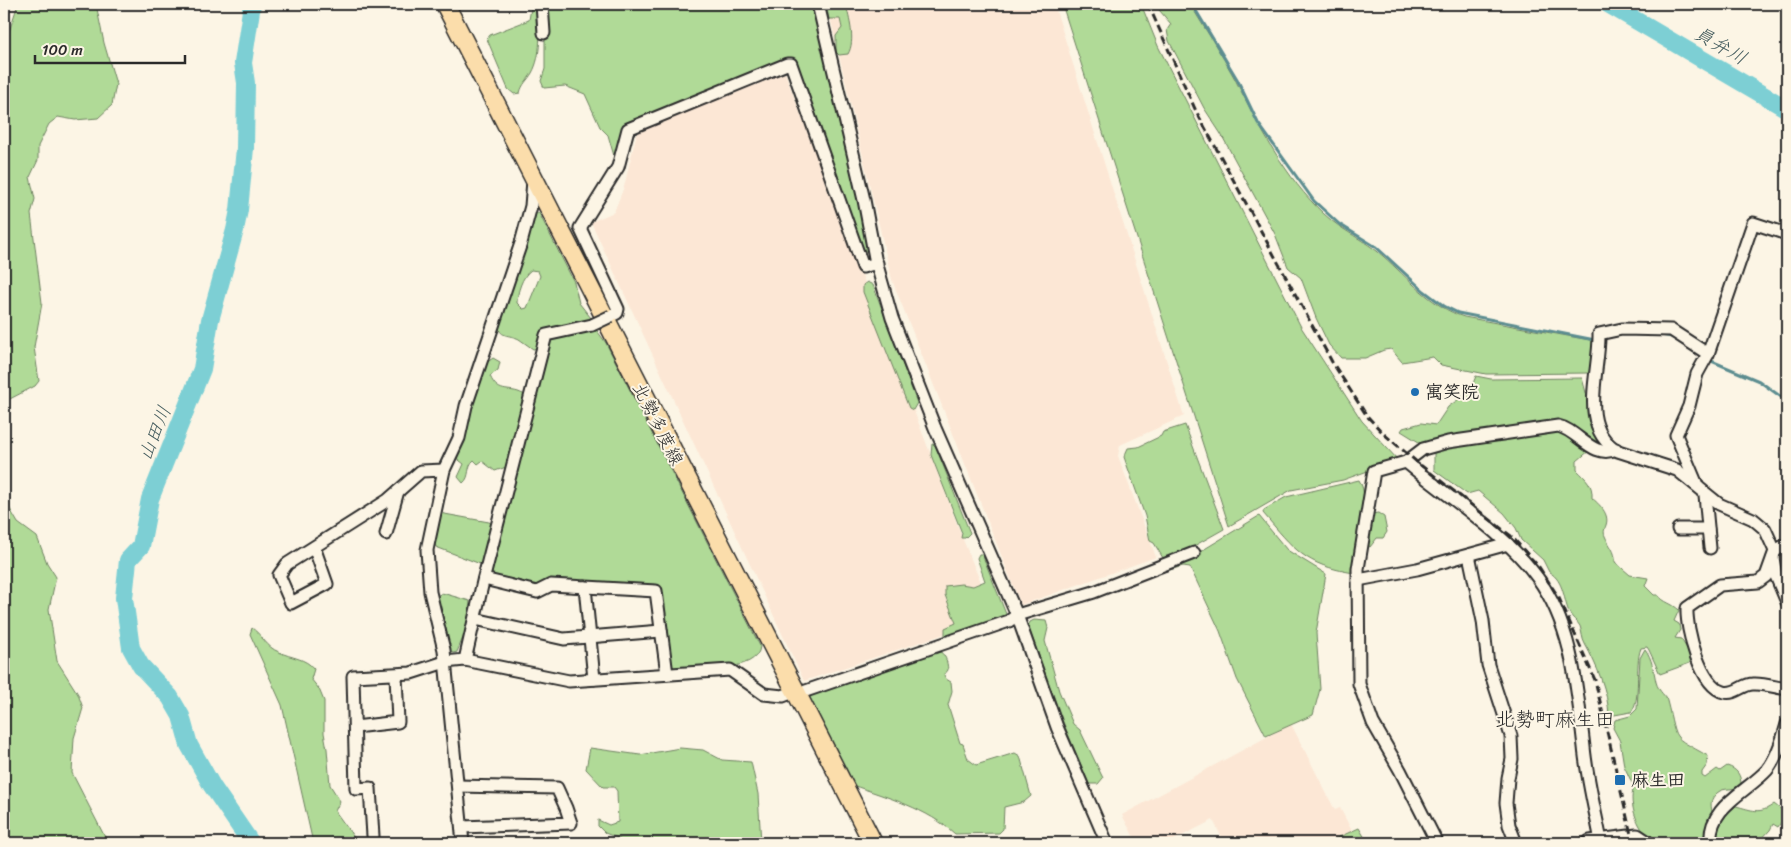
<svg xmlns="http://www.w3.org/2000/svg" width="1791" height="847" font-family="Sriracha,'Klee One',sans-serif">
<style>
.built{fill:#fce7d5}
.green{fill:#b0da97;stroke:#6e8261;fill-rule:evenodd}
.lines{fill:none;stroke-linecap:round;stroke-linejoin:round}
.stream{stroke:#5c8d90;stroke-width:3}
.river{stroke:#7dcfd4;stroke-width:18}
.street-casing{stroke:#2b2b2b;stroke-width:15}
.secondary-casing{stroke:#2b2b2b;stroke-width:19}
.primary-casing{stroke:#2b2b2b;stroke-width:21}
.street{stroke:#fcf5e5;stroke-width:11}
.secondary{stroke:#fcf5e5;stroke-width:15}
.primary{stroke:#fbddab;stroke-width:18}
.rail{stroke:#2b2b2b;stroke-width:3;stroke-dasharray:8 4;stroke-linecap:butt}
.street-bridge-casing{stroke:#2b2b2b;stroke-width:15;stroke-linecap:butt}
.street-bridge{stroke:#fcf5e5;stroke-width:11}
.poi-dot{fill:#1f6fb2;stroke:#fcf5e5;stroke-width:2}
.labels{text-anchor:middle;stroke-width:4;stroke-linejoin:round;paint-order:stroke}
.poi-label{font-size:18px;font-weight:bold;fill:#2b2b2b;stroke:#fcf5e5;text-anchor:start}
.street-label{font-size:18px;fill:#2b2b2b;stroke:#fcf5e5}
.water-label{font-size:19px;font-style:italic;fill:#445c5e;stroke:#fcf5e5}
.quarter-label{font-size:20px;fill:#2b2b2b;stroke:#fcf5e5}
</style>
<rect width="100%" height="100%" fill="#fcf5e5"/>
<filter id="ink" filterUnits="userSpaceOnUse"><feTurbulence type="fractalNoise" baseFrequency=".02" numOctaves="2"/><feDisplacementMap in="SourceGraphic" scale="10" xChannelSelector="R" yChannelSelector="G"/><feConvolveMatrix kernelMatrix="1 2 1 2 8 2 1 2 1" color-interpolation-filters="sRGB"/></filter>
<g filter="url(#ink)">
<g class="built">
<polygon points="827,4 1054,4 1184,416 1120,445 1118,456 1156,557 1021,605 892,280"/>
<polygon points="785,73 964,542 995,617 804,681 591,222 614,212 624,187 637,132"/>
<polygon points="1291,724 1335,810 1340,808 1352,831 1326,843 1217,843 1223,840 1213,820 1168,843 1137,843 1122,815"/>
</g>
<g class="green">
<polygon points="18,4 96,4 104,43 116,84 112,105 98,118 75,120 58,117 49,124 38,146 38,160 30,177 35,199 31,214 42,303 34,347 39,381 35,386 4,402 4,47"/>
<polygon points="551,4 812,4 859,202 867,249 861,257 793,60 627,127 617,159 614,156 608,135 600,127 585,94 565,86 544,88 541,81 545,69 545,8"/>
<path d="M826,4h20c3,15 10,36 2,50l-9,1 -3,-3v-16l6,-8 -2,-9h-11z"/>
<polygon points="1062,4 1141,4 1158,46 1301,327 1362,421 1398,460 1343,480 1291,490 1229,526"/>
<path d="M1154,4h36c15,25 31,49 45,75 23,46 51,100 89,135 18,17 41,26 59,42 25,22 49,51 81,61l131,24 -5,32 -104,1 -45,-9 -8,-8 -31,5 -11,-13 -7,1 -19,8h-24l-12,-13 -13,-27 -15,-40 -13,-11 -13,-33 -54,-100 -17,-26 -35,-67 -2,-11 4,-6z"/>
<path d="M531,8l7,2c2,20 4,45 -6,63 -4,7 -10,11 -12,20l-6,1 -6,-5 -21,-50 3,-4 39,-15z"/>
<path d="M535,213h4l35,69 5,21 12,15 -2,5 -38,7 -13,18 -5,1c-5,-3 -9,-7 -14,-10 -10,-5 -20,-1 -21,-15zM531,270l7,1 2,5 -13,32 -4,1 -6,-6c0,-10 5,-27 14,-33z"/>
<polygon points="867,282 873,285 917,403 913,410 909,408 863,292 863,285"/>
<path d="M595,328l11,15 154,303c-1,28 -66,22 -87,23l-4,-2 -10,-79 -123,1 -50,-12 62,-238z"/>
<path d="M493,358l7,4 -2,8 -8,6c9,21 21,9 36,20l-17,70 -14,5 -13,-10 -4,3 -4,-4c-8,6 -3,17 -11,23l-5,-6 6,-13 -9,-7 31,-94z"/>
<polygon points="1476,376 1491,379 1582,378 1600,445 1595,448 1571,427 1422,444 1401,431 1403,428 1421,423 1436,425 1448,407 1470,391"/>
<polygon points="1185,425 1224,529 1178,555 1163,558 1154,543 1150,541 1145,516 1124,457 1128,448 1138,447 1161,436 1163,432"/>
<path d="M1557,428l33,22 -13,11v9c9,9 16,14 15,28 7,6 18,16 14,27 -1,3 -3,7 -1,11 4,10 11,15 10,26l15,13 18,3 -3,8 9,9h4c6,8 14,8 21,15l-5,11 5,3 1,6 -5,8 6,1 10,16 -1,8 -30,11 -11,-24 -2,-3 -6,1c-7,18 1,51 -10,64l-22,4c-1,-25 -12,-50 -24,-72 -3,-5 -3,-12 -5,-18 -3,-5 -8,-8 -10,-12 -7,-13 -5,-33 -21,-42l-6,-12 -22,-20 -5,-12 -12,-15 -26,-22 -11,3 -33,-24v-20z"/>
<polygon points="932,444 935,445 970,533 965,538 961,538 962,533 931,455"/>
<path d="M1359,480c14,21 -5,67 -5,93 -50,-8 -59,-23 -91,-60l1,-3 22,-13z"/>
<polygon points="4,499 18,523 37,537 47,563 56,577 49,609 57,661 78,694 83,708 74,738 72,773 108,843 4,843"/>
<polygon points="439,513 489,522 492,524 483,565 436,547 434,542"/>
<polygon points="1378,513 1384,517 1387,532 1383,538 1377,538 1370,547 1366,544 1371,514"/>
<polygon points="1259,516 1287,550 1326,574 1316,633 1320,689 1313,715 1266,736 1237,679 1220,631 1190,567 1183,566 1163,572 1164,568 1193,556"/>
<polygon points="979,554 982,554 1006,614 1005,617 950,638 945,636 945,628 956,623 945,595 945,586 961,584 973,586 985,581 977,558"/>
<polygon points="442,593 470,601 467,628 457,652 453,653 450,651 446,629 435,597"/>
<polygon points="1034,620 1046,621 1048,628 1045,641 1059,691 1073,724 1080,730 1101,774 1103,778 1098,784 1089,784 1063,722 1028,626 1030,622"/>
<path d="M252,628c11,8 14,19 27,24 12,6 27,6 35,17l-3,10 8,10 5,12v32l3,16 3,36 10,16 -5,10 23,32h-45l-31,-138 -32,-71z"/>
<path d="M1645,649c7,9 9,23 11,33 3,11 10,13 11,19 11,42 2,33 41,55l-1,9 -5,7v4l3,2 12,-9 3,2 7,-5c10,3 14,9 14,19 -8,7 -16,1 -24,8 -10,9 -4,15 -5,25 0,8 -8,18 -11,25h-48c-13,-12 -26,-37 -19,-56l-10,-21 -4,-25 -7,-13 2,-8 15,-4 7,-7 3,-51z"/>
<path d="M937,650c9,4 10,11 11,20l-4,5 2,4 5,3 1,9 -4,14 12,38 3,1 5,15 8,6 39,-12 5,3 11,40 -7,6 -20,5 -1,22 -4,4 -44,1c-27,-25 -68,-37 -103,-49l-47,-90z"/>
<polygon points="590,748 640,755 680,748 703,750 722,760 751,762 758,794 761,843 621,843 620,839 605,833 598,826 598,820 609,825 618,822 617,791 614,787 603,787 586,769"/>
<path d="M1774,804l9,7 2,5 -7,11 -5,-3 -3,6 -12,13h-49l13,-24 14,-13c16,4 24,9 38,-2z"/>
<polygon points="1359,828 1368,843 1326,843"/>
</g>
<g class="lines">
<g class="stream">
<polyline points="1192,4 1237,79 1258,123 1314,201 1339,224 1376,247 1424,291 1444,306 1458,313 1595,340"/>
<polyline points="1661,335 1672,337 1703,357"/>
<polyline points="1709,360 1759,381 1787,401"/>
</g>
<g class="river">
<polyline points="1608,4 1787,109"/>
<polyline points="251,843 212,786 189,745 181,716 170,697 141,666 131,648 124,598 128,560 141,546 150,499 202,369 210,320 235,230 239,210 245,148 246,83 243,63 252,4"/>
</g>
<g class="street-casing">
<g id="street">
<polyline points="542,4 544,33"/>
<polyline points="818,4 864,200 875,258 892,318 935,428 1017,615 1057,727 1107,843"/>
<polyline points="611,316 617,313 618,309 580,228 618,167 628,129 787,64 791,64 863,267 877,263"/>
<path d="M1708,354l-37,-24 -49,-1 -23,5c1,38 -22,93 19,117l59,19 42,34 34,15 12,10 10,22 -9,25 -8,6 -38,3 -33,23c-1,21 13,78 37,84 12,3 18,-8 29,-8 11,-1 24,4 34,5"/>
<path d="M1406,462c44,37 97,69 131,115 36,49 40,112 47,170 3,32 11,63 17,94"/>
<polyline points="1697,485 1676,435 1689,406 1697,374 1708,354 1753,223 1787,234"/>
<polyline points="1705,495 1710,548"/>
<polyline points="1678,529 1708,529"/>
<polyline points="386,534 398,491"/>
<polyline points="314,547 327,584 291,603 279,575 287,564 388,500 421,471 444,470"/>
<polyline points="1775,551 1787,544"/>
<polyline points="1469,555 1483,621 1488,665 1511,736 1512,759 1508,778 1506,803 1509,825 1516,843"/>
<polyline points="1773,558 1776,576 1787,602"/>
<polyline points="484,579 537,592 551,585 656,591 667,674"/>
<polyline points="1358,580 1417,569 1508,544"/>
<polyline points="585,587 594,679"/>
<polyline points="475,619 564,639 661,631"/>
<polyline points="465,660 569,681 730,670 764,694 783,696 796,691"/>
<polyline points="797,694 1009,621 1017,615 1094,592 1194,553"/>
<polyline points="355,727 398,722 396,675"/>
<polyline points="458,786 557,788 566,808 571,823 462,827"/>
<polyline points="373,836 370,788 356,789 353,676 411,673 445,662 465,660 484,577 546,335 592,325"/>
<polyline points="463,843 444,650 430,592 427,550 444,470 459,438 466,406 521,243 531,206 533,180"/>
<path d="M1437,843l-37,-73 -27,-47 -14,-39 -1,-115 16,-98 32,-9 17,-13 25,-7 110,-16c20,4 35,34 58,23"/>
<path d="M1711,843c-4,-36 36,-51 56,-73 9,-11 16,-32 20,-46"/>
</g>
</g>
<g class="secondary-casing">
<polyline id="secondary" points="1590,843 1637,837 1646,843"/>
</g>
<g class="primary-casing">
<polyline id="primary" points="445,4 873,843"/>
</g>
<use href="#street" class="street"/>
<use href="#secondary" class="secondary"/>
<use href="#primary" class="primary"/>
<polyline class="rail" points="1148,4 1196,111 1332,362 1367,416 1384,434 1418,463 1511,536 1539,567 1559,598 1595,680 1633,843"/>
<g class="street-bridge-casing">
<polyline id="street-bridge" points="592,325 611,316"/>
</g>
<use href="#street-bridge" class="street-bridge"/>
</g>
</g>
<g class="poi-dot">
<circle cx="1415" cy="392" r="5"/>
<rect x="1614" y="774" width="12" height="12" rx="2.5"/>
</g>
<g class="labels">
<g class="poi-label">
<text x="1425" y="398">寓笑院</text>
<text x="1631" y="786">麻生田</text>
</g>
<g class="street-label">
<text transform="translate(658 424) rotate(63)" y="6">北勢多度線</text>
</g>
<g class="water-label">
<text transform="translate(1721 45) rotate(30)" y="7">員弁川</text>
<text transform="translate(154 433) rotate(-68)" y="7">山田川</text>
</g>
<g class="quarter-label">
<text x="1555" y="726">北勢町麻生田</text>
</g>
</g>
<rect width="1791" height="847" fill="none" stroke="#fcf5e5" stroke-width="20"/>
<rect x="10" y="10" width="1771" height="827" fill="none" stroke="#2b2b2b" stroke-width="2" filter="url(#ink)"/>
<path d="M35 55v8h150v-8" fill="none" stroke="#2b2b2b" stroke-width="2.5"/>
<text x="42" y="55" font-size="15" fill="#2b2b2b" stroke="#fcf5e5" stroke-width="4" paint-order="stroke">100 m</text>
</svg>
